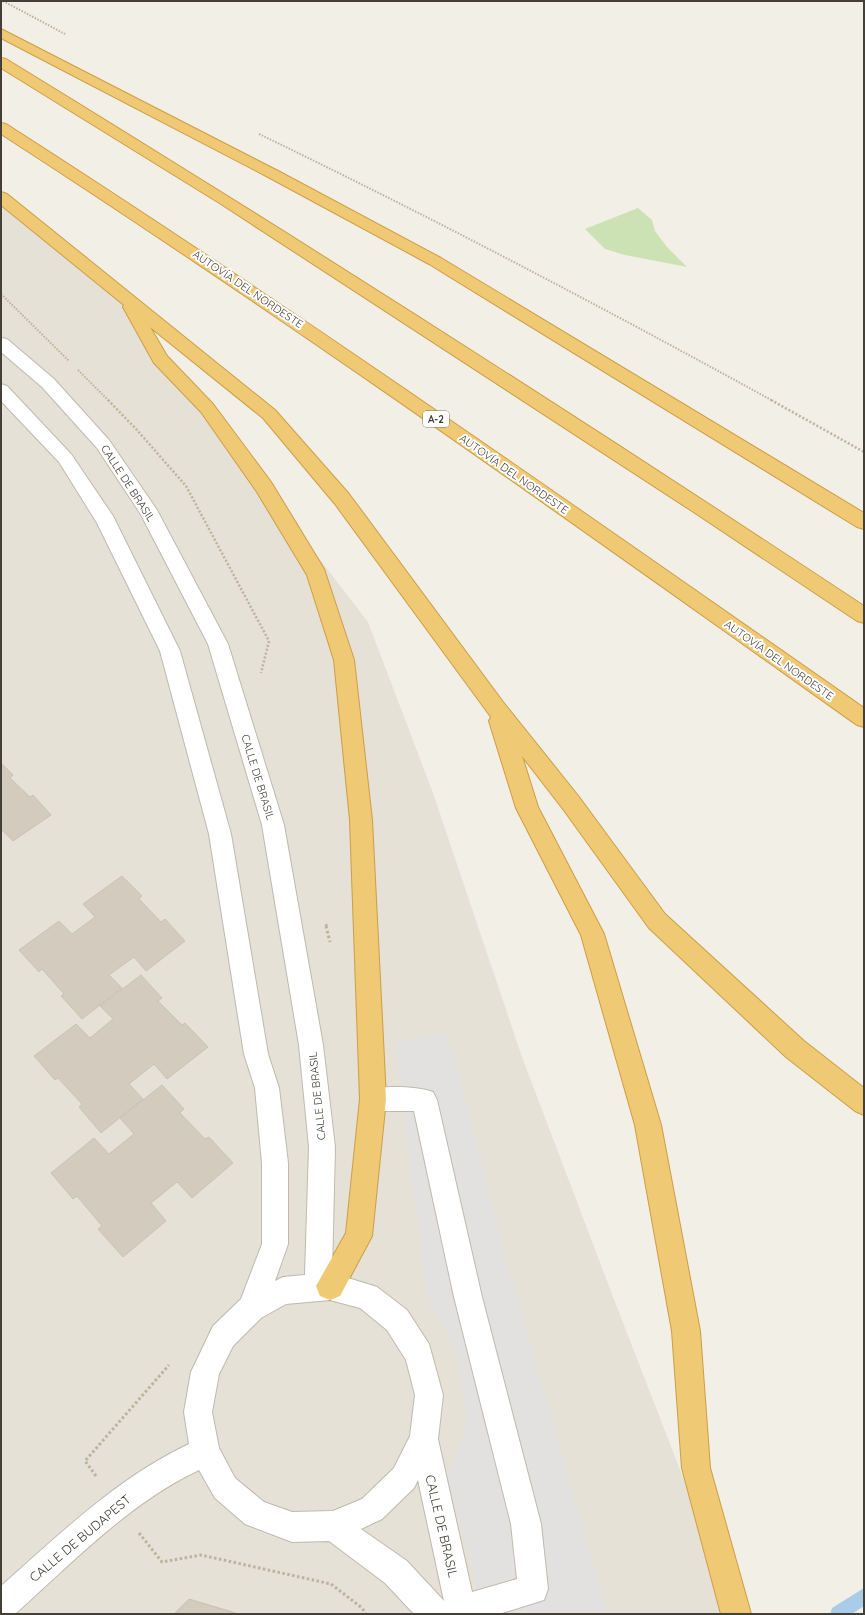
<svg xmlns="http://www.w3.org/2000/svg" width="865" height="1615" font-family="Quicksand,sans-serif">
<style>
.residential{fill:#e5e1d6}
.green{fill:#cce2b4}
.parking{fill:#e3e1df}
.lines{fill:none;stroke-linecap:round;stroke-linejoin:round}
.stream{fill:#a9cde9;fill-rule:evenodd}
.building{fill:#d2cbbe;stroke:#ccc2b2}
.minor-casing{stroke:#bfb9ae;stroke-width:2}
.highway-casing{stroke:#cd9e45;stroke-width:2}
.path-far2{stroke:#bcb29d;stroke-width:2;stroke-dasharray:1.5 1.5;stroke-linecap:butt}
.path-far1{stroke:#bcb29d;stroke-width:2.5;stroke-dasharray:2 2;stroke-linecap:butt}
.path{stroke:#bcb29d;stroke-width:3;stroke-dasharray:2.5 2.5;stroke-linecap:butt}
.minor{fill:#fff;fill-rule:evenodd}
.highway{fill:#efc974;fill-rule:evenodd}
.labels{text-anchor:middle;stroke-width:4;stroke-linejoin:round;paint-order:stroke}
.shield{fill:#fff;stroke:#7c7973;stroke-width:1}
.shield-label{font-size:10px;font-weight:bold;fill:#443f37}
.street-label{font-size:11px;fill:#443f37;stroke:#fff}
.near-street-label{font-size:13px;fill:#443f37;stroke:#fff}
</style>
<rect width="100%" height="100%" fill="#f2efe7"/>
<polygon class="residential" points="1,197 125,297 160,359 264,487 368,622 433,793 522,1057 615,1302 736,1614 1,1614"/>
<polygon class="green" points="638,208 652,220 655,231 667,247 687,267 625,255 605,249 585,229"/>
<polygon class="parking" points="444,1034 457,1065 509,1270 608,1614 484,1614 447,1477 466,1426 461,1368 443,1324 428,1302 395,1042"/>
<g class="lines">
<polygon class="stream" points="864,1588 864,1606 852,1614 830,1614 832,1608"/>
</g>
<g class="building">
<polygon points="1,763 13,775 10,778 30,797 33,795 51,815 13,841 1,829"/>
<polygon points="122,876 142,896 139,899 161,922 165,919 185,941 146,971 134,957 109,975 122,988 82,1019 61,996 64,994 42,969 39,972 19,950 59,921 72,934 95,917 83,904"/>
<polygon points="141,975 162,998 158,1001 182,1025 185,1023 208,1047 167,1079 154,1064 129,1084 143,1099 101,1133 79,1107 82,1104 58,1078 55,1080 34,1056 76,1024 90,1038 113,1019 100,1006"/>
<polygon points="162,1085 184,1109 180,1113 205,1139 209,1137 233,1163 192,1198 177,1182 151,1203 166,1221 123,1257 98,1229 102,1226 77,1196 73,1199 51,1173 94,1138 109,1154 134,1134 120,1118"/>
<polygon points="189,1599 239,1614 174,1614"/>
</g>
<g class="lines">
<g class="minor-casing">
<path id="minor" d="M1,338l6,1 47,40 55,61 48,70 71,134 56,181 39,220 12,102 -3,126 45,14 30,23 22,34 14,51 -5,44 34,153 45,-13 -6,-55 -57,-227 -40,-186h-41l-9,-4 -4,-8 4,-8c16,-6 53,-5 69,1l4,8 45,197 59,227 7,65 -4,11 -45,14h-85l-29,-31 -56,-42 -37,1 -47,-18 -30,-26 -16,-28c-70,33 -127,93 -184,144h-14v-28c59,-52 116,-108 188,-142l-5,-32 7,-40 22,-46 28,-27 21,-55v-81l-7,-75 -11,-34 -35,-220 -49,-183 -63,-128 -38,-61 -58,-61v-17l6,2 64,68 42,62 67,135 51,183 37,220 11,34 9,75v81l-13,37 8,-4 22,-2 4,-128 -10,-102 -37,-220 -54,-181 -68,-131 -43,-65 -55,-61 -41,-35zM330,1300l30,8 27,22 19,30 9,35 -5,41 -16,32 -32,31 -29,12 -41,1 -28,-10 -29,-24 -16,-30 -7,-36 7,-38 14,-28 28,-28 25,-14zM418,1480l26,121 -37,-40 -46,-32 21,-10 32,-31z"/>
</g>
<g class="highway-casing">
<g id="highway">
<polygon points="1,29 280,172 441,258 864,513 864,529 857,527 429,264 270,178 1,38"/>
<path d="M1,58l5,1c289,177 575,360 858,547v17l-7,-2 -165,-110 -471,-307 -220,-136z"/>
<path d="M1,123l5,1c292,187 574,386 858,584v19l-7,-2c-283,-201 -565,-403 -856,-591z"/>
<polygon points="1,192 7,194 275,410 349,494 503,702 579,797 665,914 804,1041 864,1088 864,1115 855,1111 786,1057 649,928 563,809 522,756 538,807 604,934 661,1125 700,1331 710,1468 751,1614 721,1614 682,1468 672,1331 635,1125 581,935 516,808 489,721 491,717 335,504 263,418 150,327 167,356 213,404 271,482 324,569 354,660 372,820 386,1099 372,1236 340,1296 330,1300 320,1296 316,1286 346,1233 360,1099 350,820 334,660 307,575 257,492 201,412 154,363 123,307 124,305 1,205"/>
</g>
</g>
<g class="path-far2">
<polyline points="3,1 65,34"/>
<path d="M259,134c174,84 345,174 514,267"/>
<polyline points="1,294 69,361"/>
<polyline points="78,370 109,401"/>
</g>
<g class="path-far1">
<polyline points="108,400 137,430 186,486 269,641 261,673"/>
<polyline points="771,400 864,452"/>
<polyline points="326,924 327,927"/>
</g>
<g class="path">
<polyline points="326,926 330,942"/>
<polyline points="96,1476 85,1461 169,1365"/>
<polyline points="139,1533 162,1562 201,1555 331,1584 362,1608 366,1614"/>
</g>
<use href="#minor" class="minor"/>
<use href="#highway" class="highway"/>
</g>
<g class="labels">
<rect class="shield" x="423" y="411" width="26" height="16" rx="3"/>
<g class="shield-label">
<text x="436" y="423">A-2</text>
</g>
<g class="street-label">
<text transform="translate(248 289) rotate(34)" y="4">AUTOVÍA DEL NORDESTE</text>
<text transform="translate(514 474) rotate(35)" y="4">AUTOVÍA DEL NORDESTE</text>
<text transform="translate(128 483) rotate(57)" y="4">CALLE DE BRASIL</text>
<text transform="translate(779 660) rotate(35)" y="4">AUTOVÍA DEL NORDESTE</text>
<text transform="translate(258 777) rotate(73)" y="4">CALLE DE BRASIL</text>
<text transform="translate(317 1096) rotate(-96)" y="4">CALLE DE BRASIL</text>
</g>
<g class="near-street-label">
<text transform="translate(442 1526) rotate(77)" y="5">CALLE DE BRASIL</text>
<text transform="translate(80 1538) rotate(-40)" y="5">CALLE DE BUDAPEST</text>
</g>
</g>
<rect width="865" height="1615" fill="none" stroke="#443f37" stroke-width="4"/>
</svg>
